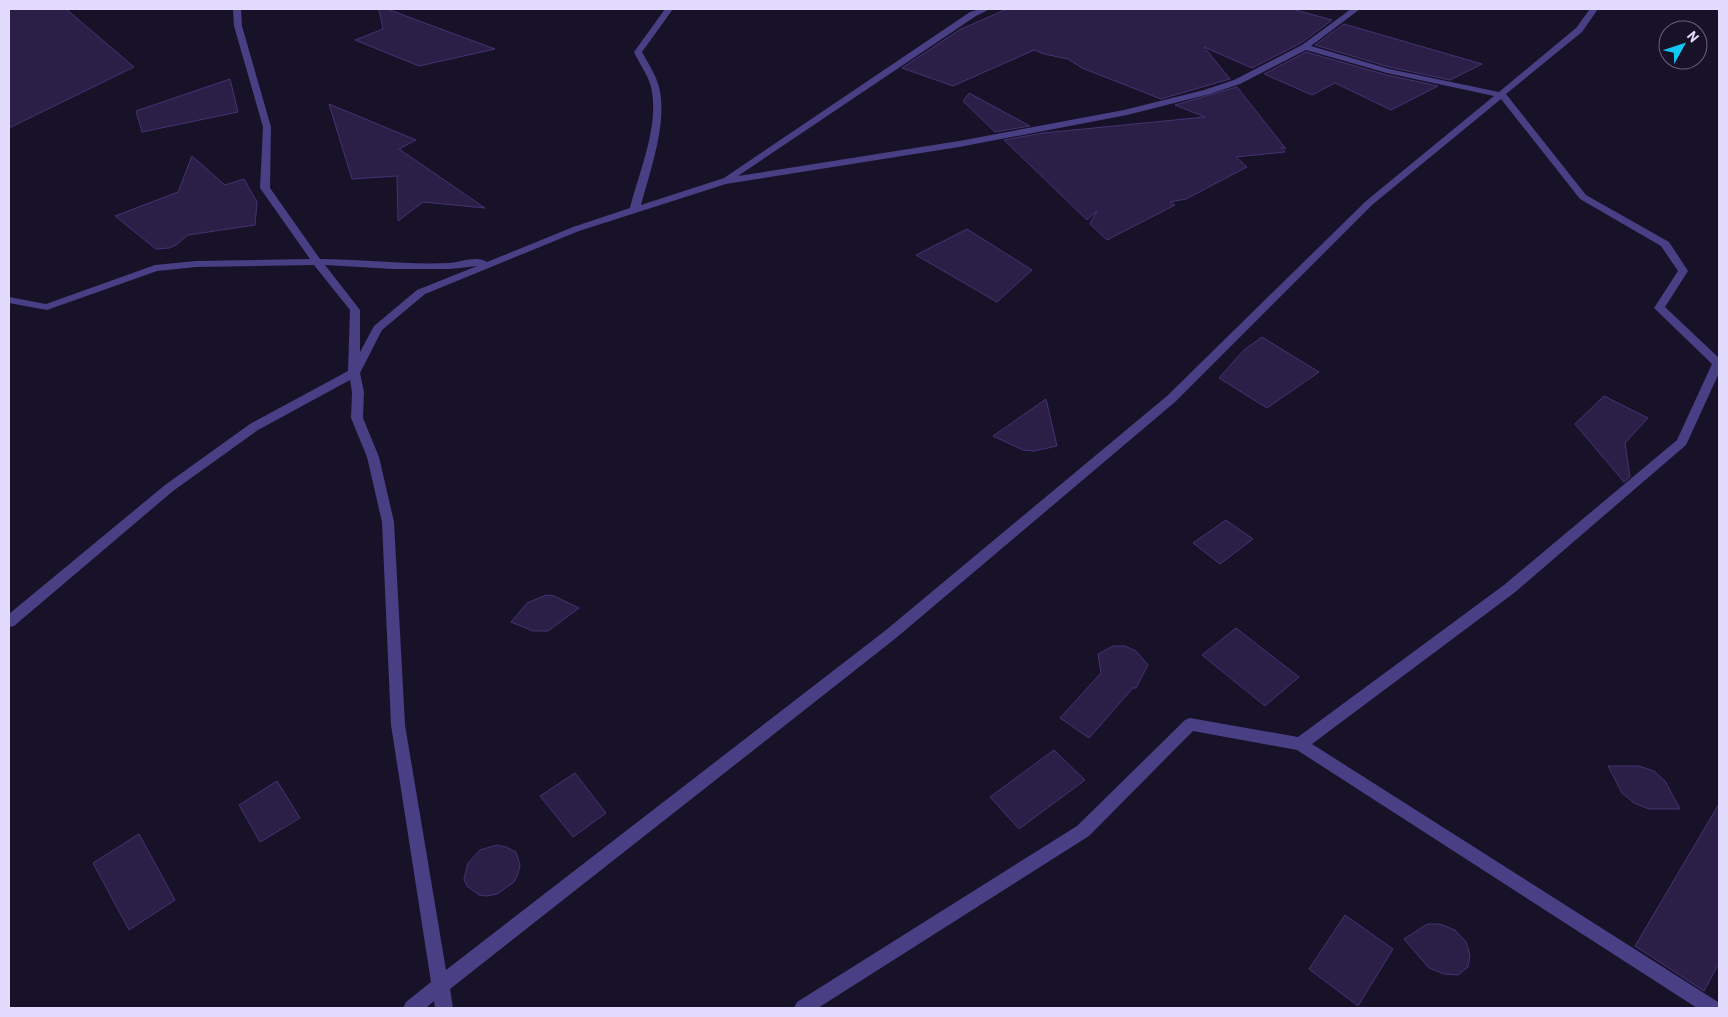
<svg xmlns="http://www.w3.org/2000/svg" width="1728" height="1017" viewBox="0 0 1728 1017" font-family="Barlow,sans-serif">
  <style>
    .building { fill: #2b1f48; stroke: #453273 }
    .lines { fill: none; stroke-linecap: round; stroke-linejoin: round }
    .minor { fill: #483f85; fill-rule: evenodd }
  </style>
  <rect width="100%" height="100%" fill="#181228"/>
  <g class="building">
    <polygon points="9,9 66,9 134,67 9,128"/>
    <polygon points="379,9 387,9 495,49 419,66 355,40 383,29"/>
    <polygon points="1007,9 1292,9 1332,20 1301,43 1252,68 1204,47 1230,79 1161,99 1082,68 1068,59 1044,54 1034,50 953,86 902,68 959,30"/>
    <polygon points="1344,24 1482,64 1450,80 1389,67 1315,45"/>
    <polygon points="1306,52 1387,75 1438,86 1391,110 1335,83 1312,95 1264,74"/>
    <polygon points="230,79 238,112 142,132 136,111"/>
    <polygon points="1237,87 1286,149 1281,147 1285,152 1236,157 1247,167 1186,199 1170,202 1175,205 1107,240 1090,224 1097,211 1087,220 1004,140 1043,133 1205,117 1175,105"/>
    <polygon points="969,93 1030,126 995,132 963,101"/>
    <polygon points="329,104 416,140 399,149 485,208 423,202 398,221 397,176 352,179"/>
    <polygon points="192,156 225,185 244,179 257,202 255,225 188,235 176,245 169,248 156,249 115,216 178,192"/>
    <polygon points="967,229 1032,270 997,302 916,255"/>
    <polygon points="1262,337 1319,372 1267,408 1219,378 1244,350"/>
    <polygon points="1604,396 1648,418 1625,443 1630,477 1624,482 1575,424"/>
    <polygon points="1046,399 1057,446 1034,451 1023,450 993,436"/>
    <polygon points="1226,520 1253,539 1220,564 1193,543"/>
    <polygon points="546,595 554,596 579,608 548,631 533,631 511,622 527,603"/>
    <polygon points="1236,628 1299,677 1265,706 1202,655"/>
    <polygon points="1113,646 1125,646 1136,651 1148,665 1136,688 1133,688 1089,738 1060,718 1101,673 1098,654"/>
    <polygon points="1054,750 1085,780 1019,829 990,797"/>
    <polygon points="1608,766 1639,766 1654,771 1665,781 1680,809 1649,809 1634,803 1622,793"/>
    <polygon points="575,773 606,813 573,837 540,796"/>
    <polygon points="277,781 300,818 260,842 239,805"/>
    <polygon points="1719,804 1719,963 1704,991 1635,946"/>
    <polygon points="139,834 175,900 129,930 93,863"/>
    <polygon points="497,845 506,847 516,852 520,865 518,874 514,882 497,894 487,896 479,895 467,886 464,879 468,863 480,850"/>
    <polygon points="1345,915 1393,949 1358,1006 1309,969"/>
    <polygon points="1427,924 1440,924 1455,930 1466,942 1470,955 1468,967 1458,975 1444,974 1429,968 1404,939"/>
  </g>
  <g class="lines">
    <path class="minor" d="M233 9H241L242 26 271 127 270 188 320 259C363 259 406 265 449 263 460 262 478 255 487 262L573 227 630 208C639 172 660 125 651 87 648 75 639 63 634 52L665 9H673L642 52C648 63 656 75 659 87 668 122 650 171 641 205L724 178 970 12 980 9H990L976 16 738 176 959 141 1124 110 1204 90 1234 80 1302 45 1351 9H1360L1311 46 1389 69 1499 92 1576 28 1590 9H1598L1582 32 1506 94 1586 195 1669 242 1688 271 1665 307 1719 358V373L1686 445 1514 593 1312 744 1718 1002 1719 1008H1697L1297 750 1193 731 1089 836 818 1008H794L797 1002 1077 826 1185 720 1190 718 1298 737 1504 585 1677 440 1712 364 1654 308 1678 271 1661 246 1580 199 1501 99 1372 205 1175 402 896 638 450 989 453 1008H435L434 1001 426 1008H403L406 1002 431 982 391 725 382 522 367 457 351 418 352 392 350 380 258 430 173 491 14 626 9 627V614L165 485 250 424 348 371 350 310 314 265 196 267 157 271 47 310 9 303V297L46 304 155 265 196 261 310 259 260 188 263 127 234 26ZM1306 50 1387 73 1494 96 1366 201 1167 396 886 630 446 970 405 725 394 522 379 457 363 418 364 392 360 373 382 330 425 294 579 231 726 184 959 147 1127 115 1210 94 1240 84ZM325 265 393 269H450L477 266 417 290 374 326 360 352V310Z"/>
  </g>
  <rect width="1728" height="1017" fill="none" stroke="#e2dbfd" stroke-width="20"/>
  <g transform="translate(1683 45) rotate(50)"><circle r="24" fill="#181228" stroke="#69627d"/>
  <path d="M0-4L9 19L0 12L-9 19Z" fill="#11c7f3"/>
  <text y="-8" font-size="14" font-weight="bold" text-anchor="middle" fill="#e2dbfd">N</text>
  </g>
</svg>
